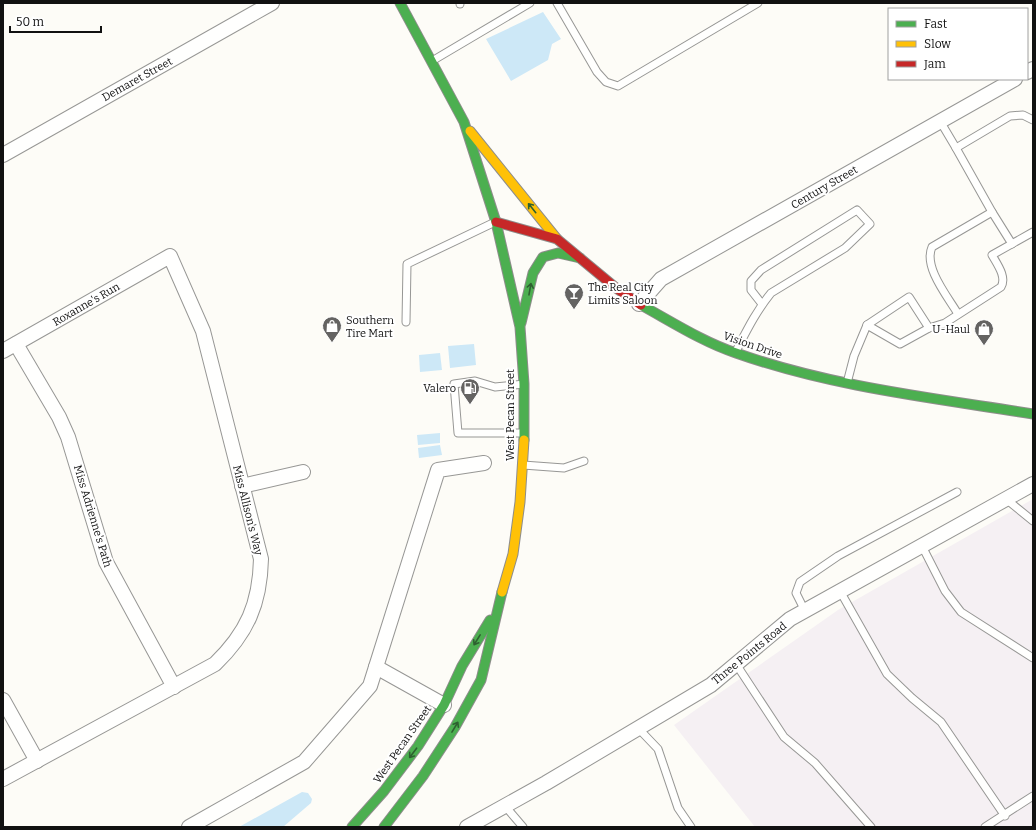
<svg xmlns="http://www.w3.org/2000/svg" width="1036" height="830" viewBox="0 0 1036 830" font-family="Bitter,serif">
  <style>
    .industrial { fill: #f5f0f3 }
    .water { fill: #cde8f7 }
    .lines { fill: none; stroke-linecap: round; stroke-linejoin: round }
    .lane-casing { stroke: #979795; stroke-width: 9 }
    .street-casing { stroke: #979795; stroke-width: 16 }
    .fast-casing { stroke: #8e8d8b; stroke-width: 11 }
    .slow-casing { stroke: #8e8d8b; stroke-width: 11 }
    .jam-casing { stroke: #8e8d8b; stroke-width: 11 }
    .lane { stroke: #fffffe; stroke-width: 7 }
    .street { stroke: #fffffe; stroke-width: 14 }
    .fast { stroke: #4caf50; stroke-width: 9 }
    .slow { stroke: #ffc107; stroke-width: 9 }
    .jam { stroke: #c62828; stroke-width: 9 }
    .oneway { stroke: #2e6030 }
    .labels { text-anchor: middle; stroke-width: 4; stroke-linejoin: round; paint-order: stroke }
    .street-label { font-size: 11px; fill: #111; stroke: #fff }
    .poi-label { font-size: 11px; fill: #111; stroke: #fff; text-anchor: start }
  </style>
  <rect width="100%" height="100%" fill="#fdfcf7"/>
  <polygon class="industrial" points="1033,499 1033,827 755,827 674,725 838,610"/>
  <g class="water">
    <polygon points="543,12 561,39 552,44 548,60 511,81 486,39"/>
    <polygon points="474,344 476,365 450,368 448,346"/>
    <polygon points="440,353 442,370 420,372 419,355"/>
    <polygon points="440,433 440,443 418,445 417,435"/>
    <polygon points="440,445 442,455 419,458 418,448"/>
    <polygon points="302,792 308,793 312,799 311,803 283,827 239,827"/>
  </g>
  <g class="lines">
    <g class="lane-casing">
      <g id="lane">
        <polyline points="460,3 460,4"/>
        <polyline points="557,3 597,72 606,82 618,86 758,3"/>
        <polyline points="432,61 530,3"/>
        <polyline points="940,121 956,148 1010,116 1023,115 1033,120"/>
        <path d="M956 148 992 212 932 247C923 267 948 297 958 314"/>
        <polyline points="992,212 1012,244"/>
        <polyline points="406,322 407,264 495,222"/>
        <polyline points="867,325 909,297 929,328"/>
        <path d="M735 353C747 330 755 313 771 293L845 248 870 224 857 210 761 270 751 281V290L762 304"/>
        <path d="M847 383 854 356 867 325 900 344 929 328 945 323 1001 287C1007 277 997 264 992 255L1033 232"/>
        <polyline points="524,433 458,433 454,384 475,381 495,387 524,384"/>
        <polyline points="523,465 564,468 584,461"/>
        <polyline points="1006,499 1033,521"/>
        <polyline points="922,546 945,591 961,612 1033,658"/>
        <polyline points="840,591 887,674 912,698 941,722 1005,816"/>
        <polyline points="805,611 796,593 800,582 838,556 957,492"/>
        <polyline points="736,664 784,737 815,763 871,827"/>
        <polyline points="638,728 658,749 678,808 691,827"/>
        <polyline points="505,806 523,827"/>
        <polyline points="985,827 1033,796"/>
      </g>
    </g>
    <g class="street-casing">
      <g id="street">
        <polyline points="1027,72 1033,69"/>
        <polyline points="3,155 272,3"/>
        <polyline points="639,304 661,279 1015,79"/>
        <polyline points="16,344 59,417 68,437 106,562 174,687"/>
        <path d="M3 351 170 256 203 331 261 559C260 604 247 633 215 664L3 779"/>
        <polyline points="242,486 303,472"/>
        <polyline points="3,700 37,761"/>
        <polyline points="444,705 376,667 438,470 484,463"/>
        <polyline points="189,827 304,762 370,686 376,667"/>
        <polyline points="467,827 546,783 711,685 790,619 1033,484"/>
      </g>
    </g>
    <g class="fast-casing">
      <g id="fast">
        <polyline points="400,3 464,122 496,222 520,327 524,384 524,440"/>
        <path d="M641 305C672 322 703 342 736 353 832 387 933 398 1033 414"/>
        <polyline points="521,323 533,273 543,257 558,253 580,258"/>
        <polyline points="352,827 384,791 418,746 444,705 462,666 490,620"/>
        <polyline points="384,827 423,776 455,727 481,680 502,592"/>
      </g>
    </g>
    <g class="slow-casing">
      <g id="slow">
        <polyline points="470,131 557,239"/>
        <polyline points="502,592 513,554 520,502 524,440"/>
      </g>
    </g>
    <g class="jam-casing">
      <polyline id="jam" points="496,222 557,239 616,288 641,305"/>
    </g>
    <use href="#lane" class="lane"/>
    <use href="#street" class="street"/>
    <use href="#fast" class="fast"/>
    <use href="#slow" class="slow"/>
    <use href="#jam" class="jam"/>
  </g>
  <defs><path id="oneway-shaft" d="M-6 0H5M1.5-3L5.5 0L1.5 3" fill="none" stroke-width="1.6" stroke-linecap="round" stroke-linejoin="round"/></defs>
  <g class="oneway">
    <use href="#oneway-shaft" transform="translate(532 208) rotate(-129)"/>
    <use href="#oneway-shaft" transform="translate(530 289) rotate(-80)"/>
    <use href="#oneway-shaft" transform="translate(477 640) rotate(122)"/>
    <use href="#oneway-shaft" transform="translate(455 727) rotate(-59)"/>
    <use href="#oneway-shaft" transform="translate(413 753) rotate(127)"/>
  </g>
  <defs>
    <g id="bar-pin" transform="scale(1)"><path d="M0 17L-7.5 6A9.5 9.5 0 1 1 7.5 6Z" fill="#646362" stroke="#fff"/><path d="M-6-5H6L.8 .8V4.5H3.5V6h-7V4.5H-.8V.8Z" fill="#fff"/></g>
    <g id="shop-pin" transform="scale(1)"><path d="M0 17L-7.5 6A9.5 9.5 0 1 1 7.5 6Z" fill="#646362" stroke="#fff"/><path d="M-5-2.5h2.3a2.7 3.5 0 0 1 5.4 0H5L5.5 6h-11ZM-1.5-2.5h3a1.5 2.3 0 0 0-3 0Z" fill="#fff"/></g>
    <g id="fuel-pin" transform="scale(1)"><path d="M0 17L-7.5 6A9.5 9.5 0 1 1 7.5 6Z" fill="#646362" stroke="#fff"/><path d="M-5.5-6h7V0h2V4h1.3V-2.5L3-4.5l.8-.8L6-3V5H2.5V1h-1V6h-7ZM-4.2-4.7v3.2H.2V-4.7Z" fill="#fff"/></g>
  </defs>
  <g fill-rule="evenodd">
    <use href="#bar-pin" x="574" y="293"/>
    <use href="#shop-pin" x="332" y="326"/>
    <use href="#shop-pin" x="984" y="329"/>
    <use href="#fuel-pin" x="470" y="388"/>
  </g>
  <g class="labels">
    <g class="street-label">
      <text transform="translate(137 79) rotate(-29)" y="4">Demaret Street</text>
      <text transform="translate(824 187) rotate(-30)" y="4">Century Street</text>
      <text transform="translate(86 304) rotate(-30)" y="4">Roxanne's Run</text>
      <text transform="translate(753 345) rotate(19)" y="4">Vision Drive</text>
      <text transform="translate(510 415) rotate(-90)" y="4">West Pecan Street</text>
      <text transform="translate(248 510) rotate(76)" y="4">Miss Allison's Way</text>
      <text transform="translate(93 516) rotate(73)" y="4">Miss Adrienne's Path</text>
      <text transform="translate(749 653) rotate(-39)" y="4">Three Points Road</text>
      <text transform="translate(402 744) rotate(-55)" y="4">West Pecan Street</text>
    </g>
    <g class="poi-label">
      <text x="588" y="291">The Real City<tspan x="588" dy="13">Limits Saloon</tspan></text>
      <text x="346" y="324">Southern<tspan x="346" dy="13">Tire Mart</tspan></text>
      <text x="970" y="333" text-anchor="end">U-Haul</text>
      <text x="456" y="392" text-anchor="end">Valero</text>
    </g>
  </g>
  <rect width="1036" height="830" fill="none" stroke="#111111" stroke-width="8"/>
  <rect x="888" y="8" width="140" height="72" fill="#ffffff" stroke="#a0a0a0"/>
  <rect x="896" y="21" width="20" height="6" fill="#4caf50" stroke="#a0a0a0"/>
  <text x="924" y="28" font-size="12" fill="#111111">Fast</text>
  <rect x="896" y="41" width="20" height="6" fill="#ffc107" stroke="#a0a0a0"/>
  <text x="924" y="48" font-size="12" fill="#111111">Slow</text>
  <rect x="896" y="61" width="20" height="6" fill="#c62828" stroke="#a0a0a0"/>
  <text x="924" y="68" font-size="12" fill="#111111">Jam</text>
  <path d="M10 26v6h91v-6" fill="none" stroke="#111111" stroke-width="2"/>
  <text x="16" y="26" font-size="12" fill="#111111" stroke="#ffffff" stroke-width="3" paint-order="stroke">50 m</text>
</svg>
